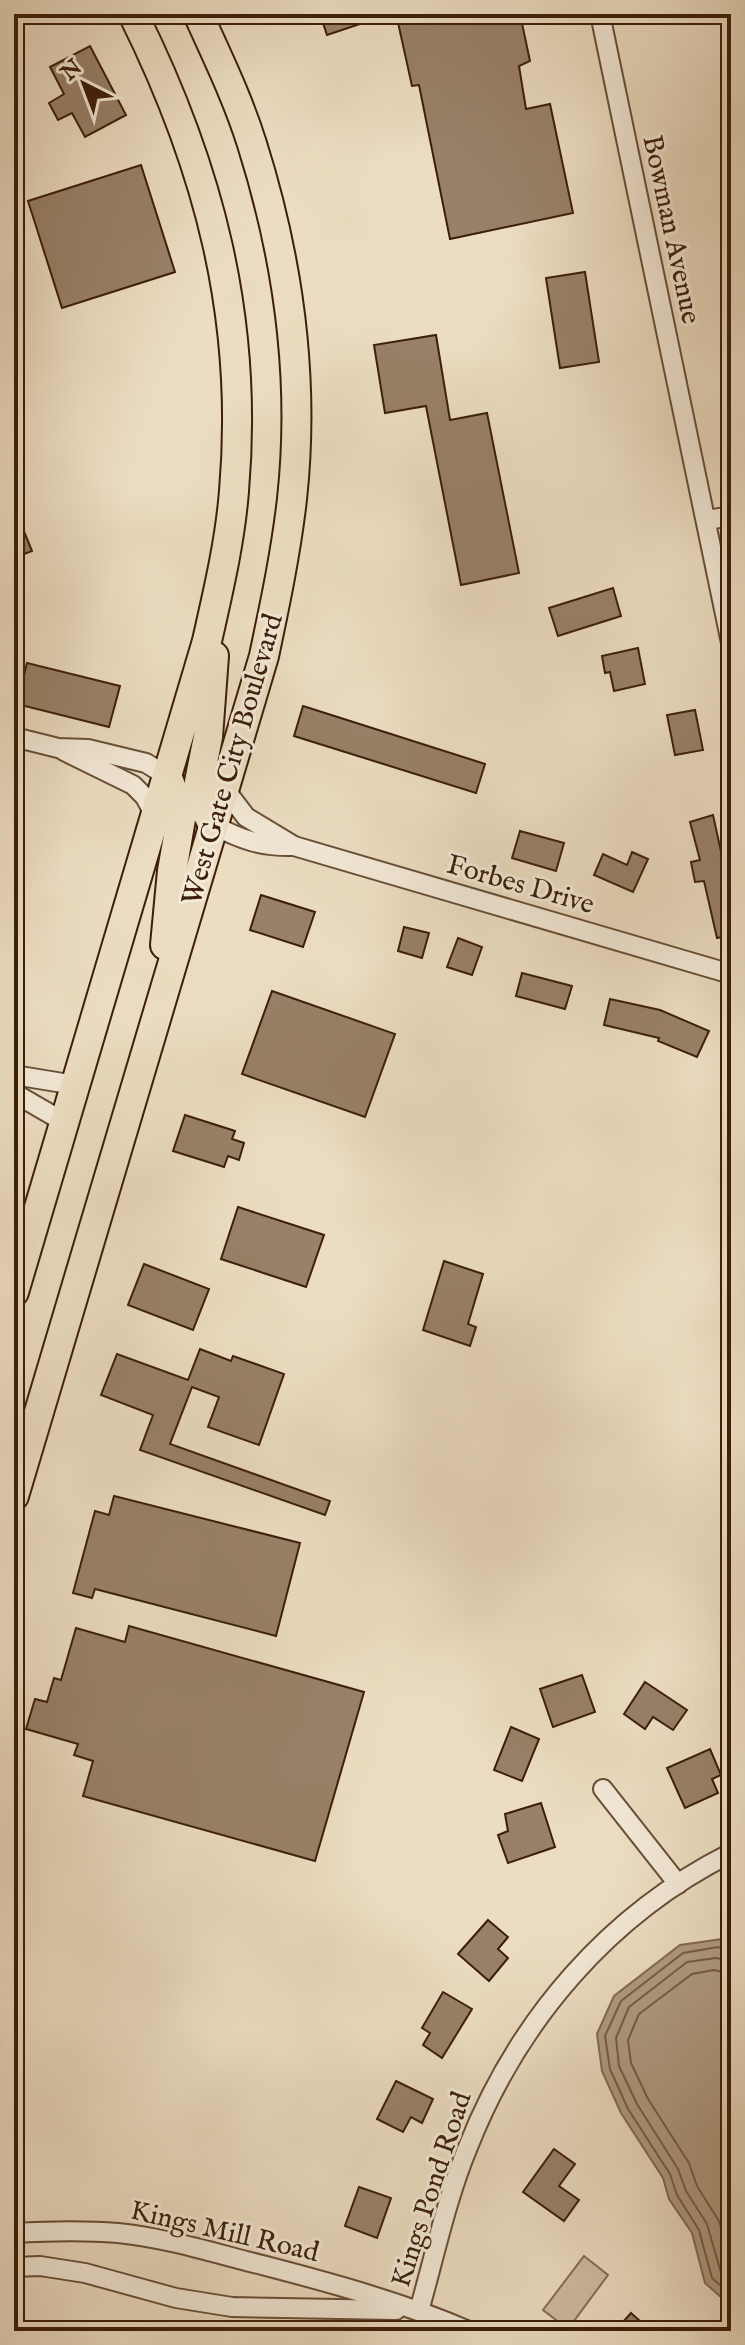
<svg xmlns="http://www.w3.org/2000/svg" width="745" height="2345" viewBox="0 0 745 2345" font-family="'IM FELL English',serif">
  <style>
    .green { fill: #cebda3; stroke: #856e56; stroke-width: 2 }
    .water { fill: #b09c83; stroke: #826a52; stroke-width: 2 }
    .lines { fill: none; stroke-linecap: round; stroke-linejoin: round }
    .shore { stroke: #765d46; stroke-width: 2 }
    .building { fill: #988169; stroke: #3c1e09; stroke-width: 2 }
    .street-casing { stroke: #684e37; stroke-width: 22 }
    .primary-casing { stroke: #3c1e09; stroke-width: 32 }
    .street { stroke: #f3e9d7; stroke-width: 18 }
    .primary { stroke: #ecddc2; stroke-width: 28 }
    .labels { text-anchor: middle; stroke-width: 6; stroke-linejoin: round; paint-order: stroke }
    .street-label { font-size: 28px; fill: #3c1e09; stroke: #f3e9d7 }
  </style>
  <rect width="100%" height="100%" fill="#ecddc2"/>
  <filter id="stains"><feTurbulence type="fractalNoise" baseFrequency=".0025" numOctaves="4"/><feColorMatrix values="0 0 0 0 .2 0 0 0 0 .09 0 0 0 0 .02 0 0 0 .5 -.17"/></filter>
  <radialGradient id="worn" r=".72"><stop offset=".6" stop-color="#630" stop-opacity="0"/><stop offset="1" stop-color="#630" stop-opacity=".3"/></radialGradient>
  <polygon class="green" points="584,2256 608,2275 568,2329 543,2310"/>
  <polygon class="water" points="722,1939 731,1946 731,2306 705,2283 692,2233 669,2199 663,2178 621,2113 602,2071 597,2034 614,1996 680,1945"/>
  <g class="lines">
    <g class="shore">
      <polyline points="731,1951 718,1947 683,1953 621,2001 605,2036 610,2069 628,2109 670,2174 677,2195 699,2230 712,2278 731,2295"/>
      <polyline points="731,1961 716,1958 687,1962 629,2007 616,2038 619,2066 637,2104 678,2169 686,2191 707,2224 721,2273 731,2282"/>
      <polyline points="731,1974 714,1970 692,1974 639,2014 628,2040 631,2063 648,2099 689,2163 697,2186 719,2221 731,2263"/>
    </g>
  </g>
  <g class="building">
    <polygon points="320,14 381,14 381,17 327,35"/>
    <polygon points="416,14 520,14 530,61 519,66 526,109 550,104 573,213 450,239 419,85 412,86 397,18"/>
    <polygon points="90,46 126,115 85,137 72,113 58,120 49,103 64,94 50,67"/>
    <polygon points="141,165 175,272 62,308 28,201"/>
    <polygon points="585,272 599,362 560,368 546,278"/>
    <polygon points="436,335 450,420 487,413 519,573 461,585 426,406 385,413 374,345"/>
    <polygon points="14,507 32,551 14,558"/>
    <polygon points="613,588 621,616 558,636 549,608"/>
    <polygon points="638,648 645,684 614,691 610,672 605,673 602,656"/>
    <polygon points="27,663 120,686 109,727 17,704"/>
    <polygon points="303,706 485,764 476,793 294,736"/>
    <polygon points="695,710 703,750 675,755 667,715"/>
    <polygon points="713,815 731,897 731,935 717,938 704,881 695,882 691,862 700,860 690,822"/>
    <polygon points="520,831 564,843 556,871 512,858"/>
    <polygon points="632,852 648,859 633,892 594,875 603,854 627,865"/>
    <polygon points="261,895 315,912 303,947 250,930"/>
    <polygon points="404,927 429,933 422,958 398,951"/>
    <polygon points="458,938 482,947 472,975 447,967"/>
    <polygon points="522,973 572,986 565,1009 516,996"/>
    <polygon points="272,991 395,1034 365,1117 242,1074"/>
    <polygon points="610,999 660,1010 709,1031 697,1057 658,1041 659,1038 604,1025"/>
    <polygon points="185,1115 235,1131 232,1139 244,1143 239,1160 228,1156 224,1167 173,1151"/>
    <polygon points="238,1207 324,1235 306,1287 221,1259"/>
    <polygon points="444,1261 483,1274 468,1324 476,1327 470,1346 423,1330"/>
    <polygon points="144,1264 209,1289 193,1330 128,1305"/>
    <polygon points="200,1349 231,1361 233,1356 284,1374 259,1445 208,1427 219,1397 192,1387 170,1444 330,1501 325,1515 140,1450 153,1415 101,1395 117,1354 188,1380"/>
    <polygon points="114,1496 300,1543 276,1636 95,1589 92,1598 73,1593 95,1511 109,1515"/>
    <polygon points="129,1626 364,1692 315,1861 83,1796 93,1761 74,1755 78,1744 26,1729 35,1699 47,1702 54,1678 61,1680 76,1628 125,1642"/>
    <polygon points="582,1675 595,1712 553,1727 540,1689"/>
    <polygon points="645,1682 687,1710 673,1730 653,1717 645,1729 624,1714"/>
    <polygon points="511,1727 539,1739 522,1781 494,1770"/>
    <polygon points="710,1749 721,1775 712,1779 718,1793 685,1808 667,1768"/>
    <polygon points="541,1803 555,1847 508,1863 498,1835 508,1831 505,1814"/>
    <polygon points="488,1920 508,1937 498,1949 508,1958 489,1981 458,1954"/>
    <polygon points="443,1992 472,2009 442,2058 423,2045 430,2033 422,2028"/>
    <polygon points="396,2081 433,2099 422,2123 411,2117 403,2132 377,2119"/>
    <polygon points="554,2149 575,2164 559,2186 579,2200 564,2221 523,2192"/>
    <polygon points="359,2187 391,2198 377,2238 345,2226"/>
    <polygon points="631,2313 651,2331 615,2331"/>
  </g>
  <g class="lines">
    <g class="street-casing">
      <g id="street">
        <polyline points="600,14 731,643"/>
        <polyline points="707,520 731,516"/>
        <polyline points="14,737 58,748 88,749 146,763 167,776"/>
        <polyline points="64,751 133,785 145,797 155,816"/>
        <polyline points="224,788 246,817 294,846"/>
        <path d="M213 825C242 840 262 847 294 846L731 974"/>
        <polyline points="14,1075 75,1085"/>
        <polyline points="14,1093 64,1122"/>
        <polyline points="603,1789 678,1884"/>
        <path d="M14 2233C48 2231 83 2230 118 2233 168 2238 217 2254 266 2266 335 2284 404 2303 469 2331"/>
        <polyline points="14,2267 40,2266 85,2273 176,2298 232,2307 396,2310"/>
        <path d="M419 2311C434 2258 447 2197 468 2147 518 2020 609 1914 731 1853"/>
      </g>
    </g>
    <g class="primary-casing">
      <g id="primary">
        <polyline points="213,825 202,803 199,782 208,737 214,656"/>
        <polyline points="165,945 172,871 182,813 167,776"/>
        <path d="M14 1292 207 641C218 592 230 542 234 491 249 319 209 167 133 14"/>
        <path d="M14 1496 264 656C275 604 286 552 292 499 305 380 288 258 252 144 238 99 217 56 198 14"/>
      </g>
    </g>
    <use href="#street" class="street"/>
    <use href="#primary" class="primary"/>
  </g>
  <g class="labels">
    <g class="street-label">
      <text transform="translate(673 229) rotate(78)" y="10">Bowman Avenue</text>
      <text transform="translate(231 759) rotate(-74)" y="10">West Gate City Boulevard</text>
      <text transform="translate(521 883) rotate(16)" y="10">Forbes Drive</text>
      <text transform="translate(430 2189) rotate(-72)" y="10">Kings Pond Road</text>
      <text transform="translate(225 2230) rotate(13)" y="10">Kings Mill Road</text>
    </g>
  </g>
  <rect width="745" height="2345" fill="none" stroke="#ecddc2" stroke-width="48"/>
  <rect x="16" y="16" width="713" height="2313" fill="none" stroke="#3c1e09" stroke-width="4"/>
  <rect x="24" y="24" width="697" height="2297" fill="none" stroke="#3c1e09" stroke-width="2"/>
  <g transform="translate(84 84) rotate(318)" stroke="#f3e9d7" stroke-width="6" paint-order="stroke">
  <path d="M0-6L14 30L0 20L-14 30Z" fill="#3c1e09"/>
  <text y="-12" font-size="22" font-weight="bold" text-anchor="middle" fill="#3c1e09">N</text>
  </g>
  <rect width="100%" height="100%" filter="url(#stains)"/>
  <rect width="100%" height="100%" fill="url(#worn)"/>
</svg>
